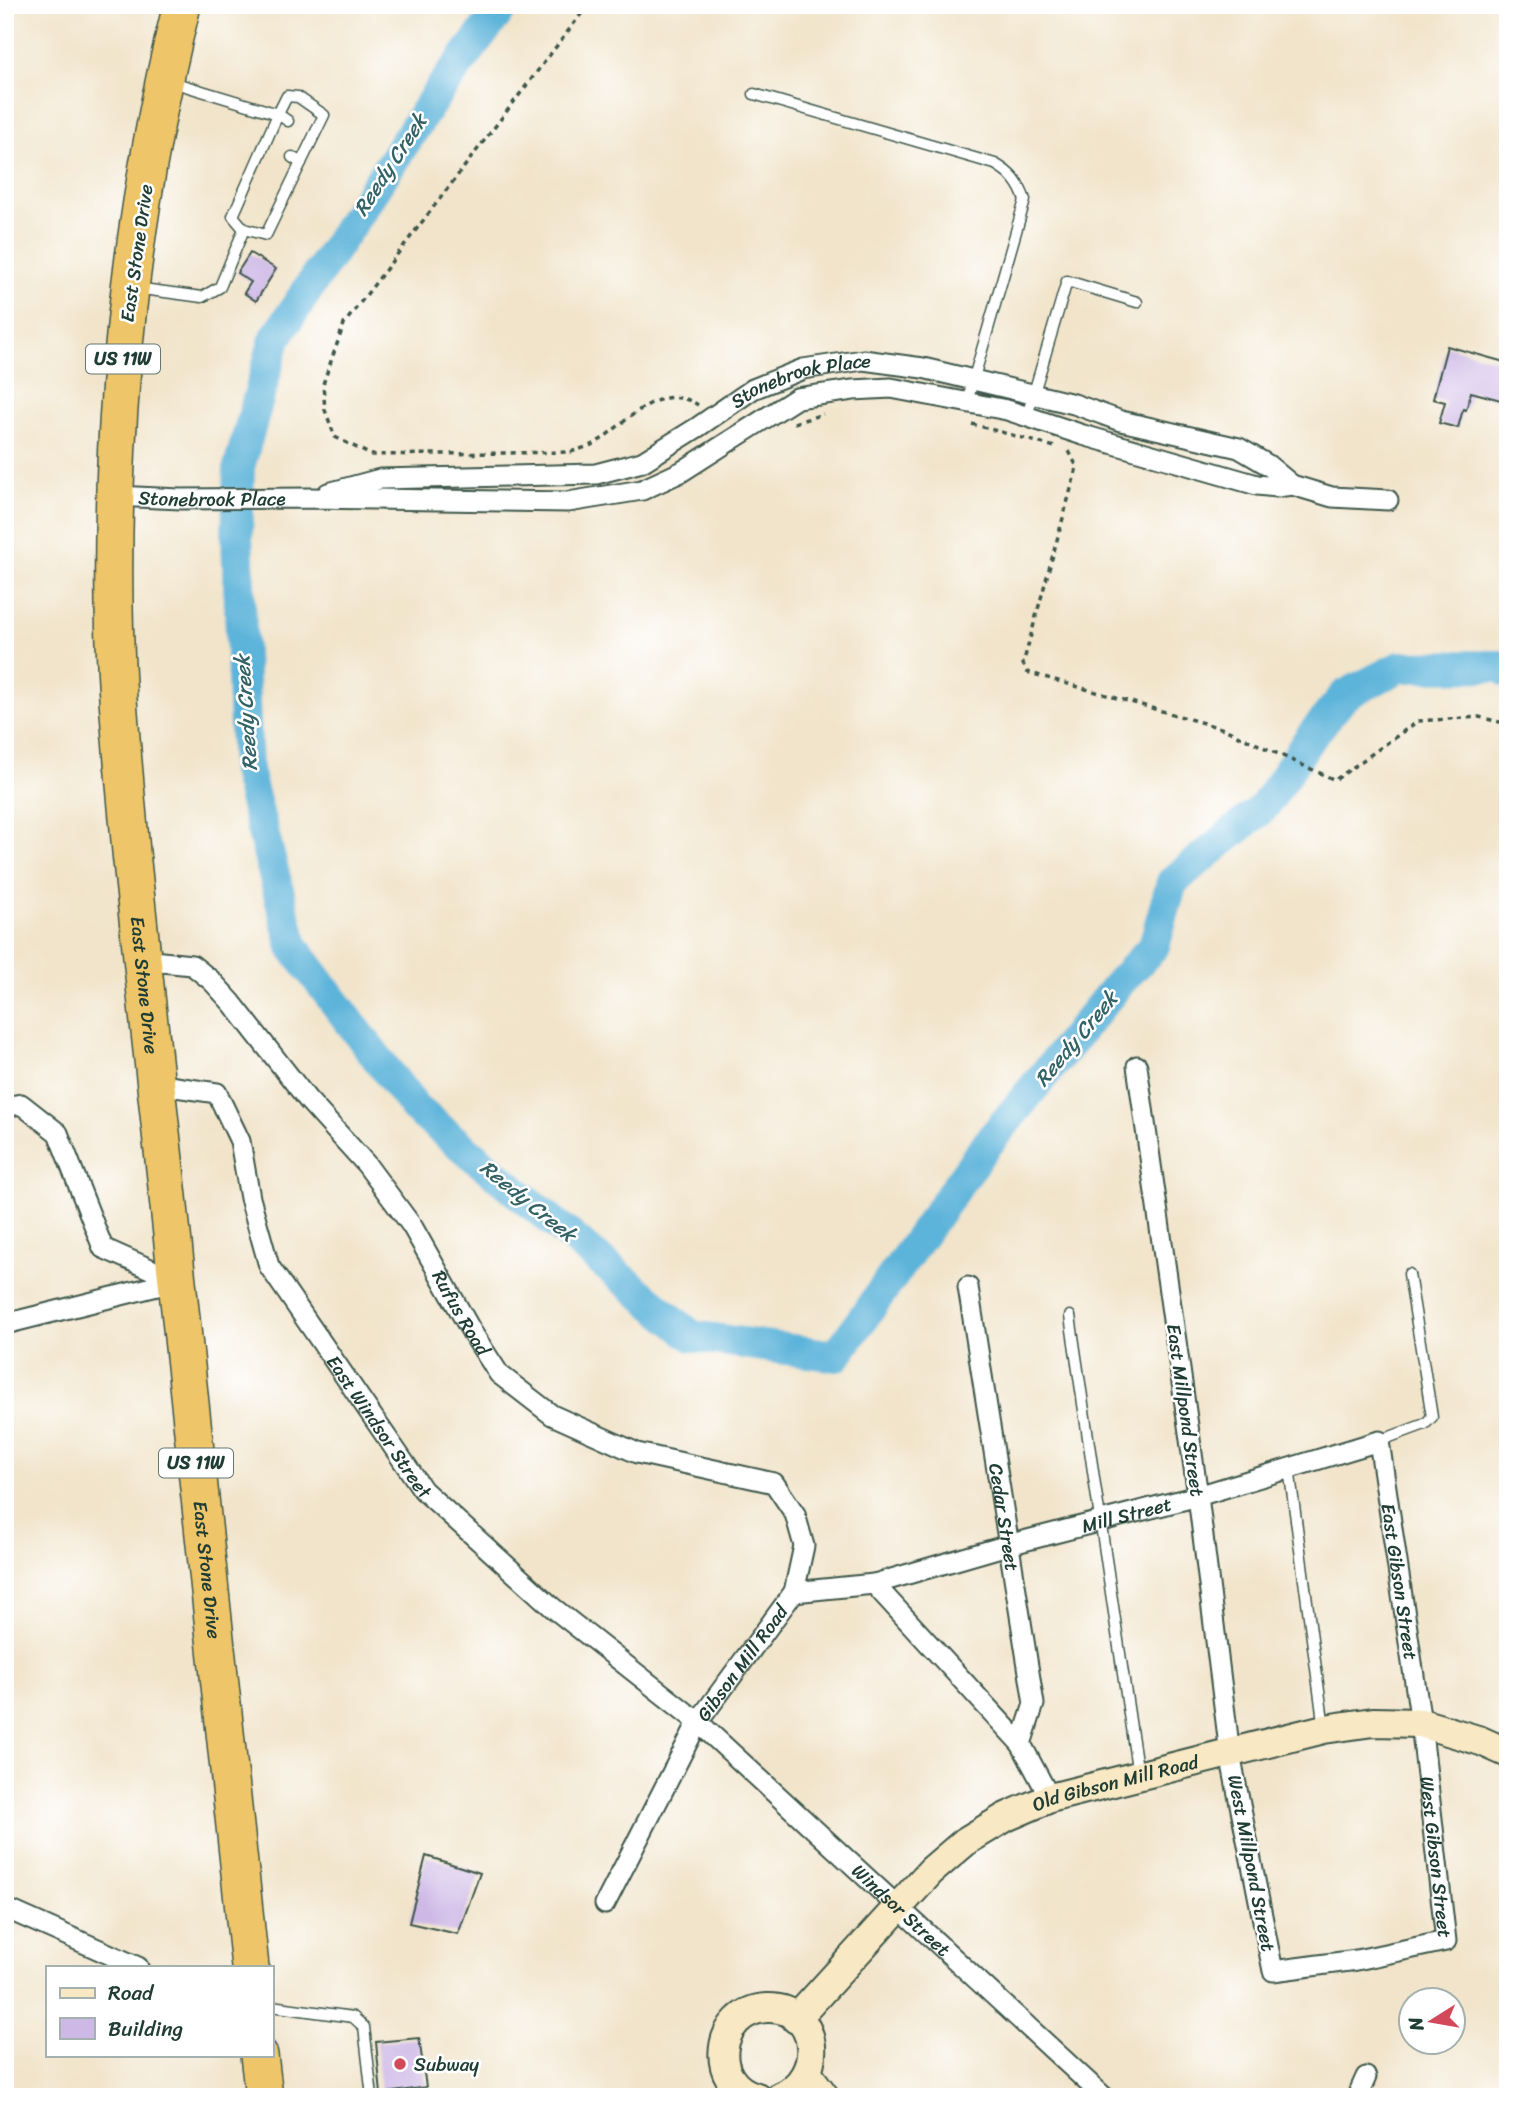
<svg xmlns="http://www.w3.org/2000/svg" width="1513" height="2102" viewBox="0 0 1513 2102" font-family="Sriracha,sans-serif">
  <style>
    .lines { fill: none; stroke-linecap: round; stroke-linejoin: round }
    .river { stroke: #5db4da; stroke-width: 32 }
    .building { fill: #ceb8e6 }
    .lane-casing { stroke: #3e564a; stroke-width: 13 }
    .street-casing { stroke: #3e564a; stroke-width: 23 }
    .secondary-casing { stroke: #3e564a; stroke-width: 32 }
    .highway-casing { stroke: #3e564a; stroke-width: 40 }
    .path { stroke: #3e564a; stroke-width: 3.5; stroke-dasharray: 5 5; stroke-linecap: butt }
    .lane { stroke: #fff; stroke-width: 10 }
    .street { stroke: #fff; stroke-width: 19 }
    .secondary { stroke: #f8e8c3; stroke-width: 28 }
    .highway { stroke: #eec569; stroke-width: 37 }
    .poi-dot { fill: #d1495b; stroke: #fff; stroke-width: 2.5 }
    .labels { text-anchor: middle; stroke-width: 5; stroke-linejoin: round; paint-order: stroke }
    .shield { fill: #fff; stroke: #627771; stroke-width: 2 }
    .shield-label { font-size: 18px; font-weight: bold; fill: #1f3d34 }
    .street-label { font-size: 19px; fill: #1f3d34; stroke: #fff }
    .poi-label { font-size: 19px; fill: #1f3d34; stroke: #fff; text-anchor: start }
    .water-label { font-size: 21px; font-style: italic; fill: #326166; stroke: #fff }
  </style>
  <rect width="100%" height="100%" fill="#fff"/>
  <filter id="ink" filterUnits="userSpaceOnUse"><feTurbulence type="fractalNoise" baseFrequency=".0143" numOctaves="2"/><feDisplacementMap in="SourceGraphic" scale="14" xChannelSelector="R" yChannelSelector="G"/><feConvolveMatrix kernelMatrix="1 2 1 2 8 2 1 2 1" color-interpolation-filters="sRGB"/></filter>
  <filter id="wash" filterUnits="userSpaceOnUse"><feTurbulence type="fractalNoise" baseFrequency=".00686" numOctaves="4" result="noise"/><feDisplacementMap in="SourceGraphic" scale="28" xChannelSelector="R" yChannelSelector="G"/><feGaussianBlur stdDeviation="1.57" result="paint"/><feColorMatrix in="noise" values="0 0 0 0 0 0 0 0 0 0 0 0 0 0 0 0 0 1.4 0 .05"/><feComposite in="paint" operator="in"/></filter>
  <g filter="url(#wash)">
    <rect width="100%" height="100%" fill="#f1e4ca"/>
    <g class="lines">
      <polyline class="river" points="504,5 438,92 275,339 239,467 237,538 247,771 293,947 415,1108 692,1336 836,1356 980,1153 1120,982 1154,946 1172,882 1264,807 1309,739 1345,695 1400,667 1502,666 1508,672"/>
    </g>
    <g id="blocks">
      <g class="building">
        <polygon points="250,253 276,269 256,301 244,293 251,282 237,273"/>
        <polygon points="1447,346 1508,363 1508,402 1471,392 1466,410 1463,409 1458,428 1439,423 1445,402 1433,399"/>
        <polygon points="426,1856 480,1873 458,1934 409,1923"/>
        <polygon points="419,2038 426,2087 381,2094 376,2042"/>
      </g>
    </g>
  </g>
  <g filter="url(#ink)">
    <use href="#blocks" fill-opacity="0" stroke="#3e564a" stroke-width="2"/>
    <g class="lines">
      <g class="lane-casing">
        <g id="lane">
          <polyline points="172,82 278,114 287,96 298,97 324,115 266,235 244,229 233,216 278,114 288,121"/>
          <path d="M754 94 995 164C1011 173 1019 183 1025 200L967 402"/>
          <polyline points="292,157 301,163"/>
          <polyline points="135,288 202,297 220,287 244,229"/>
          <polyline points="1027,416 1067,281 1137,302"/>
          <polyline points="1070,1316 1138,1775"/>
          <polyline points="1379,1441 1425,1424 1432,1417 1409,1274"/>
          <polyline points="1289,1468 1324,1728"/>
          <polyline points="271,2006 353,2017 364,2027 372,2097"/>
        </g>
      </g>
      <g class="street-casing">
        <g id="street">
          <path id="s1" d="M328 493 380 479 596 474 642 462 698 427 753 389 803 369 863 360 923 368 1074 404 1121 421 1239 448 1268 465 1292 485 1332 497 1388 500"/>
          <path id="s2" d="M114 496 181 499 310 498 568 502 642 490 681 472 797 398 853 390 891 388 1007 410 1083 435 1257 485 1277 487 1292 485"/>
          <path id="s3" d="M142 960 192 965 212 981 232 1003 308 1100 366 1164 412 1226 473 1334 499 1374 552 1415 637 1453 774 1483 795 1514 804 1546 794 1592"/>
          <path id="s4" d="M155 1084 217 1093 240 1141 250 1198 269 1266 423 1490 552 1607 698 1722 1104 2097"/>
          <polyline points="5,1107 21,1104 58,1133 103,1248 177,1281"/>
          <path id="s5" d="M968 1287 1034 1704 1021 1744"/>
          <polyline points="5,1324 177,1281"/>
          <path id="s6" d="M874 1584 1008 1545 1198 1496 1379 1441 1421 1723 1446 1941 1357 1960 1273 1971 1230 1754 1198 1496 1137 1066"/>
          <path id="s7" d="M605 1904 698 1722 794 1592 874 1584 1021 1744 1050 1798"/>
          <polyline points="5,1908 138,1967"/>
          <polyline points="1357,2097 1366,2077"/>
        </g>
      </g>
      <g class="secondary-casing">
        <g id="secondary">
          <path id="s8" d="M796 2019 931 1871 966 1841 1006 1817 1050 1798 1324 1729 1373 1722 1421 1723 1481 1741 1508 1753"/>
          <polyline points="807,2073 825,2097"/>
          <path d="M757 2097C706 2084 716 2010 767 2008 820 2006 827 2078 779 2097"/>
        </g>
      </g>
      <g class="highway-casing">
        <g id="highway">
          <path id="s9" d="M182 5C133 201 111 404 114 605 115 688 124 770 131 852 142 961 154 1069 166 1178 194 1441 222 1704 250 1967"/>
          <polyline points="259,2055 264,2097"/>
        </g>
      </g>
      <g class="path">
        <path d="M588 5 344 324 323 384 325 410 335 437 371 455 571 452C579 449 589 447 597 442 627 423 659 380 698 405"/>
        <polyline points="794,423 823,414"/>
        <polyline points="972,424 1055,447"/>
        <polyline points="1069,451 1077,467 1023,664 1027,672 1224,729 1335,780 1418,721 1479,717 1508,724"/>
      </g>
      <use href="#lane" class="lane"/>
      <use href="#street" class="street"/>
      <use href="#secondary" class="secondary"/>
      <use href="#highway" class="highway"/>
    </g>
  </g>
  <circle class="poi-dot" cx="400" cy="2064" r="7"/>
  <g class="labels">
    <g class="shield">
      <rect x="86" y="344.5" width="74" height="29" rx="5"/>
      <rect x="159" y="1448.5" width="74" height="29" rx="5"/>
    </g>
    <g class="shield-label">
      <text x="123" y="365">US 11W</text>
      <text x="196" y="1469">US 11W</text>
    </g>
    <g class="street-label">
      <text transform="translate(136 253) rotate(-82)" y="7">East Stone Drive</text>
      <text dy="7" stroke="none"><textPath href="#s1" startOffset="499">Stonebrook Place</textPath></text>
      <text dy="7" stroke="none"><textPath href="#s2" startOffset="98">Stonebrook Place</textPath></text>
      <text dy="7" stroke="none"><textPath href="#s9" startOffset="987">East Stone Drive</textPath></text>
      <text dy="7" stroke="none"><textPath href="#s3" startOffset="492">Rufus Road</textPath></text>
      <text transform="translate(1186 1410) rotate(82)" y="7">East Millpond Street</text>
      <text dy="7" stroke="none"><textPath href="#s4" startOffset="439">East Windsor Street</textPath></text>
      <text dy="7" stroke="none"><textPath href="#s6" startOffset="262">Mill Street</textPath></text>
      <text dy="7" stroke="none"><textPath href="#s5" startOffset="233">Cedar Street</textPath></text>
      <text dy="7" stroke="none"><textPath href="#s9" startOffset="1575">East Stone Drive</textPath></text>
      <text dy="7" stroke="none"><textPath href="#s6" startOffset="667">East Gibson Street</textPath></text>
      <text dy="7" stroke="none"><textPath href="#s7" startOffset="278">Gibson Mill Road</textPath></text>
      <text dy="7" stroke="none"><textPath href="#s8" startOffset="408">Old Gibson Mill Road</textPath></text>
      <text dy="7" stroke="none"><textPath href="#s6" startOffset="945">West Gibson Street</textPath></text>
      <text transform="translate(1252 1863) rotate(79)" y="7">West Millpond Street</text>
      <text dy="7" stroke="none"><textPath href="#s4" startOffset="1153">Windsor Street</textPath></text>
    </g>
    <g class="poi-label">
      <text x="414" y="2071">Subway</text>
    </g>
    <g class="water-label">
      <text transform="translate(390 165) rotate(-57)" y="7">Reedy Creek</text>
      <text transform="translate(246 713) rotate(-94)" y="7">Reedy Creek</text>
      <text transform="translate(1076 1039) rotate(-50)" y="7">Reedy Creek</text>
      <text transform="translate(528 1201) rotate(39)" y="7">Reedy Creek</text>
    </g>
  </g>
  <rect width="1513" height="2102" fill="none" stroke="#fff" stroke-width="28"/>
  <rect x="46" y="1966" width="228" height="91" fill="#ffffff" stroke="#a5b1ae" stroke-width="2"/>
  <rect x="60" y="1988" width="35" height="10" fill="#f8e8c3" stroke="#a5b1ae" stroke-width="2"/>
  <text x="108" y="2000" font-size="21" fill="#1f3d34">Road</text>
  <rect x="60" y="2018" width="35" height="21" fill="#ceb8e6" stroke="#a5b1ae" stroke-width="2"/>
  <text x="108" y="2036" font-size="21" fill="#1f3d34">Building</text>
  <g transform="translate(1432 2021) rotate(259)"><circle r="33" fill="#ffffff" stroke="#a5b1ae" stroke-width="2"/>
  <path d="M0-5L12 26L0 18L-12 26Z" fill="#d1495b"/>
  <text y="-10" font-size="19" font-weight="bold" text-anchor="middle" fill="#1f3d34">N</text>
  </g>
</svg>
